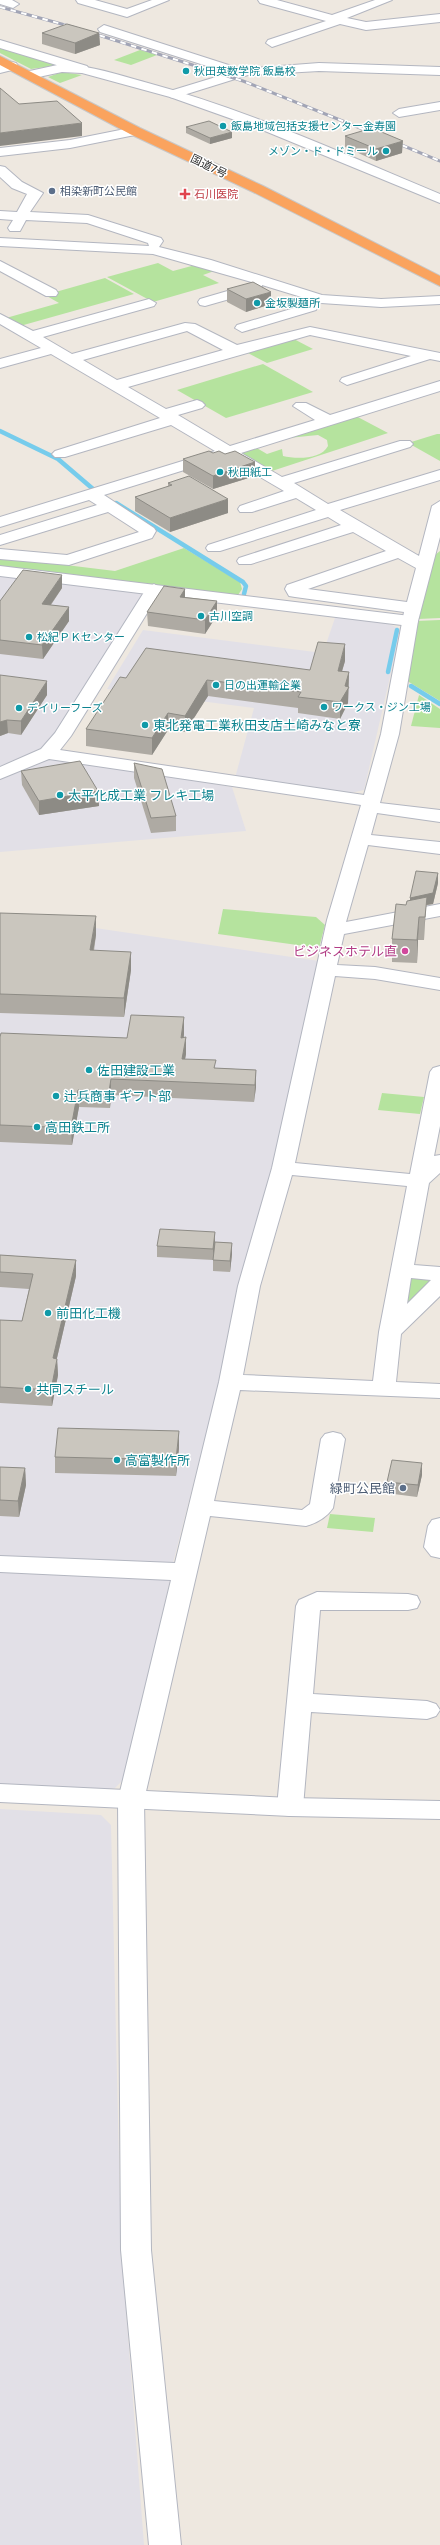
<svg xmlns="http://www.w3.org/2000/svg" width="440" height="2545" viewBox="0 0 440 2545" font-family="'Golos Text','Noto Sans JP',sans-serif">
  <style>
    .industrial { fill: #e2e0e7 }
    .green { fill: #b5e39e }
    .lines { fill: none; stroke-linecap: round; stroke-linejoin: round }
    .stream { stroke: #76ccec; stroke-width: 4.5 }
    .street-casing { stroke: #b3b6c0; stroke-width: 2 }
    .secondary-casing { stroke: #b3b6c0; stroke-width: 2 }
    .highway-casing { stroke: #c8c8c8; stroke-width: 2 }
    .street { fill: #fff; fill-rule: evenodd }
    .secondary { fill: #fff; fill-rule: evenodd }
    .highway { fill: #faa35e; fill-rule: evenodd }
    .rail-casing { stroke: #a2a5b6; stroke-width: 3 }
    .rail { stroke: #fff; stroke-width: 2; stroke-dasharray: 5.5; stroke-linecap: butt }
    .wall { fill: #aeaaa3 }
    .shaded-wall { fill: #8d8b85 }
    .building { fill: #cac6be; stroke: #8d8b85 }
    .culture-dot { fill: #0f9aa8; stroke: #fff; stroke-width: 1.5 }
    .service-dot { fill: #5c6f8a; stroke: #fff; stroke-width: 1.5 }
    .health-dot { fill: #e0444e; stroke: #fff; stroke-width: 1.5 }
    .hotel-dot { fill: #d1479c; stroke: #fff; stroke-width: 1.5 }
    .labels { text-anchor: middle; stroke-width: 3; stroke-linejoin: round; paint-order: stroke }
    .far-culture-label { font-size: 11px; fill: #0d838f; stroke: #fff; text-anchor: start }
    .far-street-label { font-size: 11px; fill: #2d2d2d; stroke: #fff }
    .far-service-label { font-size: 11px; fill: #4e5e75; stroke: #fff; text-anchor: start }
    .far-health-label { font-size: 11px; fill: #be3a42; stroke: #fff; text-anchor: start }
    .culture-label { font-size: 13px; fill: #0d838f; stroke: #fff; text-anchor: start }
    .hotel-label { font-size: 13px; fill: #b23c85; stroke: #fff; text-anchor: end }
    .service-label { font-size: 13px; fill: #4e5e75; stroke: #fff; text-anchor: end }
  </style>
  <rect width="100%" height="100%" fill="#eee8e0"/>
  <g class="industrial">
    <polygon points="0,574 137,591 143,596 55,737 38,751 0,770"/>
    <polygon points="336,615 384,622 401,629 364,790 342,795 235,778 254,708 107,689 143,630 323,653"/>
    <polygon points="52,757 232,787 246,831 0,852 0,779"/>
    <polygon points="0,919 48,921 319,961 270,1185 173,1563 0,1556"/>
    <polygon points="0,1568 171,1576 123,1780 115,1788 102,1792 0,1785"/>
    <polygon points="0,1809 101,1815 111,1825 121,2244 144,2545 0,2545"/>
  </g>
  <g class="green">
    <polygon points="0,47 60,65 31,69 0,53"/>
    <polygon points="140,50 157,55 131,65 114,60"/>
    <polygon points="62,72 82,75 60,83 48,77"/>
    <polygon points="158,263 173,271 199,264 217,270 203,275 219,283 153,302 107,277"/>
    <polygon points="105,278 134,294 20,326 6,318 59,303 45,295"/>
    <polygon points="290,337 313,349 267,363 244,351"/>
    <polygon points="263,364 313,392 226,418 177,390"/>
    <path d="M354 415 388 433 272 471 239 452 255 447 267 454 282 449 283 456C295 459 321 460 328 446L327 440 318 435 288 438Z"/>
    <polygon points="437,434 440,434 440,461 408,443"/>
    <polygon points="184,548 240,582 242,589 238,595 0,566 0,557 115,571"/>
    <polygon points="440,551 440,618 418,619 435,555"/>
    <polygon points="440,620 440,701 404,679 416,621"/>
    <polygon points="419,695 440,709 440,728 411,726"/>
    <polygon points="223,909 316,917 325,925 319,948 218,934"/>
    <polygon points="382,1093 424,1097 420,1114 378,1110"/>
    <polygon points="411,1277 434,1279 413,1305 404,1305 408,1279"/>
    <polygon points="330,1514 375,1518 373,1532 327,1528"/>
  </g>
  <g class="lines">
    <g class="stream">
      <polyline points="0,431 58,459 93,489"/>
      <polyline points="116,503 243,582 246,586 244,594"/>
      <polyline points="388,672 397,630"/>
      <polyline points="411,686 440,704"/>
    </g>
    <g class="street-casing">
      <g id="street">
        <polygon points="0,0 12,0 19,4 13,8 0,4"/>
        <polygon points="76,0 95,0 127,9 152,0 169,0 127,17 78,3"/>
        <polygon points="258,0 277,0 332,15 375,0 392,0 347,18 366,22 440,14 440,22 366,30 340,24 272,47 266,43 268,40 326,21 260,3"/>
        <polygon points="104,25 241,69 319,63 440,67 440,75 319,71 248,75 174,98 170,97 168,94 170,91 229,73 100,32 98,29"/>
        <polygon points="0,40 87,66 89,69 83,73 0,48"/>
        <polygon points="12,62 16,63 18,66 16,69 0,73 0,65"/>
        <polygon points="440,102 440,110 399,117 393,113 399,109"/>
        <polygon points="135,127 141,131 140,134 70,148 0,156 0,148 70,140"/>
        <polygon points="0,166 5,167 22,182 43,193 30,212 88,215 161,238 163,241 159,247 211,260 322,295 381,299 440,296 440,304 381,307 321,303 262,285 261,290 205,306 200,305 198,302 200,299 255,283 153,254 0,246 0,238 149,246 148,243 87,223 26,220 20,231 10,231 8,228 13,220 0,219 0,211 17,212 27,194 12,188 0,177"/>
        <polygon points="0,261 56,290 58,293 56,296 46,296 0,271"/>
        <path d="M149 299 156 303 154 306 43 337 72 354 185 323 195 324 237 345 310 327 440 353V361L430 359 347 385 340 381 342 378 411 356 310 335 128 387 166 409 197 400 202 402 205 405 202 408 178 415 230 446 315 420 293 406 296 403H306L330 415 440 381V391L241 453 282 477 400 441H410L413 444 410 447 294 483 328 504 440 470V480L340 510 419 556 432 506 440 501V537L418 621 399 734 380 803 440 810V822L377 813 371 835 440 842V854L368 845 346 922 440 904V916L344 934 337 965 375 967 440 978V990L375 979 335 976 295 1163 410 1174 430 1072 433 1068 440 1066V1126L434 1156 440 1155V1173L429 1183 414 1265 440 1267V1296L401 1334 396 1382 440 1384V1398L240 1390 214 1501 302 1510 310 1504 321 1439 325 1434 333 1432 341 1434 345 1439 333 1508C327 1517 317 1523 306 1526L210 1516 144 1800 151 2250 181 2545H149L121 2250 118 1800 171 1580 0 1572V1556L175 1563 219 1382 238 1286 272 1168 327 920 361 805 49 759 0 779V767L41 749 55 733 146 589 154 584 162 589 71 736 60 750 364 795 381 734 404 612 295 597 289 596 285 589 287 585 386 551 353 532 251 564H239L237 561 239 558 341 525 328 517 220 551H208L206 548 208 545 316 510 296 498 252 512H240L238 509 240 506 284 491 226 457 104 495 154 528 156 531 152 538 69 565 0 559V549L67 555 139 532 108 512 0 545V535L97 505 89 500 0 527V517L215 451 171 425 65 457H55L52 454 55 451 160 418 51 354 0 368V359L41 348 0 324V314L33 331ZM187 331 223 350 117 380 83 360ZM398 558 416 568 407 602 308 589ZM292 1175 407 1186 379 1332 373 1381 243 1375 260 1286ZM411 1278 431 1280 407 1304Z"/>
        <polygon points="311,303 318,307 316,310 242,332 235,328 237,325"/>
        <polygon points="440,1518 440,1558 431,1556 424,1547 428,1526 432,1520"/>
        <polygon points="317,1592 408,1594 417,1596 420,1602 417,1608 408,1610 320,1610 313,1694 427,1701 436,1704 440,1710 436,1716 427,1719 311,1712 303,1807 299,1814 290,1816 281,1814 277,1807 296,1606 299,1600"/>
      </g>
    </g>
    <g class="secondary-casing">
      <g id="secondary">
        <path d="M62 64C92 66 119 75 148 83 248 110 344 154 440 194V203L260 129 170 97 82 73 62 72 29 79 23 75 25 72Z"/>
        <polygon points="0,566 410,616 416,617 418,621 416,625 410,626 0,576"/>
        <polygon points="0,1784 290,1798 440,1801 440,1819 290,1816 0,1802"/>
      </g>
    </g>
    <g class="highway-casing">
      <polygon id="highway" points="0,56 140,128 263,186 440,276 440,286 253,192 130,134 0,65"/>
    </g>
    <use href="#street" class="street"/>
    <use href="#secondary" class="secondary"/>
    <use href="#highway" class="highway"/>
    <g class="rail-casing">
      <g id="rail">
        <polyline points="0,7 76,28"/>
        <polyline points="89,32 243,81 375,134"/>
        <polyline points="392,141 440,161"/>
      </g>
    </g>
    <use href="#rail" class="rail"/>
  </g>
  <g class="wall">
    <polygon points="42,33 99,33 100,45 75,54 42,44"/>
    <polygon points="186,127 232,138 210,144 186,133"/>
    <polygon points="345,136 402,153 376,161 345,147"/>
    <polygon points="227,289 271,304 246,312 227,302"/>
    <polygon points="225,454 255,462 255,476 213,489 183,472 183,459"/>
    <polygon points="168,483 228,513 170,532 135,511 135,497 168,487"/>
    <polygon points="62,588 51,605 69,607 69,621 43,659 0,654 0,601"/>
    <polygon points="185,589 185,597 217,601 217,615 205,634 148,626 147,612"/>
    <polygon points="345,661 342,671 349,672 348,703 340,719 298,713 298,708 208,696 185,732 168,730 152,755 86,746 86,729 126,678 310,670"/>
    <polygon points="0,675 47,695 21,735 8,733 0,736"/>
    <polygon points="134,763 176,816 176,831 151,833 134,778"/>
    <polygon points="21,771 98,791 99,806 39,815 22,785"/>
    <polygon points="438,883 433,904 426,905 424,940 418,940 417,963 392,962 392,939 410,900"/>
    <polygon points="0,913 96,935 94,951 131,952 131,970 124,1017 0,1013"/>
    <polygon points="184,1017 184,1038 186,1054 185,1059 216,1068 256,1070 256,1087 254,1102 111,1095 110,1108 79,1107 72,1145 0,1142 0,1037 127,1038"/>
    <polygon points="215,1232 215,1242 232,1243 232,1254 230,1272 213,1271 213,1260 157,1257 157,1246"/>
    <polygon points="0,1255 76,1260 76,1276 57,1358 58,1375 52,1406 0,1403 0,1320 22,1321 29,1289 0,1287"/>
    <polygon points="179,1448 176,1476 55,1473 55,1457"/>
    <polygon points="0,1467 25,1468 26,1485 19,1517 0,1516"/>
    <polygon points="422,1475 417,1497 386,1493 387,1482"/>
  </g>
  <g class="shaded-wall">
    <polygon points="99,33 100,45 75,54 75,43"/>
    <polygon points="82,123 82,136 0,146 0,133"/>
    <polygon points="232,132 232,138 210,144 210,138"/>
    <polygon points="403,141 402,153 376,161 376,149"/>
    <polygon points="271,292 271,304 246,312 246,299"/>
    <polygon points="255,462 255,476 213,489 213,476"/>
    <polygon points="228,499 228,513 170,532 170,518"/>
    <polygon points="62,575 62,588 42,617 42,604"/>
    <polygon points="185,589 185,603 180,597"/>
    <polygon points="217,601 217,615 205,634 205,620"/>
    <polygon points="69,607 69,621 43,659 42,645"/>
    <polygon points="345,644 345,661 337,688 338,671"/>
    <polygon points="349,672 348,703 340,719 340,702 345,686"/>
    <polygon points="207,680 208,696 185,732 185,716"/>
    <polygon points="47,681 47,695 21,735 21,721"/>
    <polygon points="168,713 168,730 152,755 152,738"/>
    <polygon points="7,720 8,733 0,736 0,722"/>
    <polygon points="98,791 99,806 39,815 39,801"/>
    <polygon points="438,873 438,883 433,904 426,905 424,940 425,917 410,908 410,898"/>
    <polygon points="96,916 96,935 90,969 90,950"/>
    <polygon points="419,917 417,963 417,940"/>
    <polygon points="131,952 131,970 124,1017 124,998"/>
    <polygon points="184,1017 184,1034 181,1055 181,1038"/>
    <polygon points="186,1037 186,1054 182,1075 182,1059"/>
    <polygon points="256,1070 256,1087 254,1102 255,1085"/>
    <polygon points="111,1079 111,1095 110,1108 109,1091"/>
    <polygon points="78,1090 79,1107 72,1145 71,1128"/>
    <polygon points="215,1232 215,1244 213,1260 213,1249"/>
    <polygon points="232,1243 232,1254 230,1272 230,1261"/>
    <polygon points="76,1260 76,1276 53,1375 53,1358"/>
    <polygon points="57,1359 58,1375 52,1406 51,1390"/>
    <polygon points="179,1431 179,1448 176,1476 176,1460"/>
    <polygon points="422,1463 422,1475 417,1497 418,1485"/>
    <polygon points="25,1468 26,1485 19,1517 18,1501"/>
  </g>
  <g class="building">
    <polygon points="67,24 99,33 75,43 42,33"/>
    <polygon points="0,88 19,104 57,101 82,123 0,133"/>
    <polygon points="209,121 232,132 210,138 186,127"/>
    <polygon points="372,128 403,141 376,149 345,136"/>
    <polygon points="253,282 271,292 246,299 227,289"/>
    <polygon points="209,451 213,453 219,451 225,454 235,451 255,462 213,476 183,459"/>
    <polygon points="189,476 228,499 170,518 135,497 172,485 168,483"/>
    <polygon points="23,570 62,575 42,604 69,607 42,645 0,640 0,601"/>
    <polygon points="164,586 185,589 180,597 217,601 205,620 147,612"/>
    <polygon points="318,642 345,644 338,671 349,672 345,686 349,687 340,702 298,697 301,692 207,680 185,716 168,713 152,738 86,729 120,677 126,678 146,648 310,670"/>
    <polygon points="0,675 47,681 21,721 7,720 0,722"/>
    <polygon points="80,761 98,791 39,801 21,771"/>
    <polygon points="134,763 162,769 176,816 151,818"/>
    <polygon points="416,871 438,873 433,893 410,898"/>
    <polygon points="427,897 425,917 419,917 417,940 392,939 396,904 406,905 407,901"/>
    <polygon points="0,913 96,916 90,950 131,952 124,998 0,994"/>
    <polygon points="131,1015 184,1017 181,1038 186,1037 182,1059 216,1060 214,1068 256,1070 255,1085 111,1079 109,1091 78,1090 71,1128 0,1125 0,1037 1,1033 127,1038"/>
    <polygon points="160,1229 215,1232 213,1249 157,1246"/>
    <polygon points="215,1242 232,1243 230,1261 213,1260"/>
    <polygon points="0,1255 76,1260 53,1358 57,1359 51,1390 0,1387 0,1320 22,1321 33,1274 0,1272"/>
    <polygon points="58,1428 179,1431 176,1460 55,1457"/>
    <polygon points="392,1460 422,1463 418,1485 387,1482"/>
    <polygon points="0,1467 25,1468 18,1501 0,1500"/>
  </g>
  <g class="culture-dot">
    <circle cx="186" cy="71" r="4"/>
    <circle cx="223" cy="126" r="4"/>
    <circle cx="386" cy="151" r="4"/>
    <circle cx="257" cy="303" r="4"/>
    <circle cx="220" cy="472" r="4"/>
    <circle cx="201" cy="616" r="4"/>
    <circle cx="29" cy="637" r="4"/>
    <circle cx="216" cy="685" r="4"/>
    <circle cx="324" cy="707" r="4"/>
    <circle cx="19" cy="708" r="4"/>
    <circle cx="145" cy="725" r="4"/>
    <circle cx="60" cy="795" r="4"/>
    <circle cx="89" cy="1070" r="4"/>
    <circle cx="56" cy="1096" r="4"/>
    <circle cx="37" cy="1127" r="4"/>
    <circle cx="48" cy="1313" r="4"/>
    <circle cx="28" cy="1389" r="4"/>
    <circle cx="117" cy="1460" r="4"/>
  </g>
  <g class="service-dot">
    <circle cx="52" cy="191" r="4"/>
    <circle cx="403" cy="1488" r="4"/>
  </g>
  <path class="health-dot" d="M183 188h4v4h4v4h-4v4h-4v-4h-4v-4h4z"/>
  <circle class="hotel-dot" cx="405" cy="951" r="4"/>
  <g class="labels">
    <g class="far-culture-label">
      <text x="194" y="75">秋田英数学院 飯島校</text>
      <text x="231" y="130">飯島地域包括支援センター金寿園</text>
      <text x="378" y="155" text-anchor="end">メゾン・ド・ドミール</text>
      <text x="265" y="307">金坂製麺所</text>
      <text x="228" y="476">秋田紙工</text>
      <text x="209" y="620">古川空調</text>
      <text x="37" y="641">松紀ＰＫセンター</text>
      <text x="224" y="689">日の出運輸企業</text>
      <text x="332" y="711">ワークス・ジン工場</text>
      <text x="27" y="712">デイリーフーズ</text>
    </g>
    <g class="far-street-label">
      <text transform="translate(209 166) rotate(26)" y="4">国道7号</text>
    </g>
    <g class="far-service-label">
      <text x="60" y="195">相染新町公民館</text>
    </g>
    <g class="far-health-label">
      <text x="194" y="198">石川医院</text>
    </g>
    <g class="culture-label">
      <text x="153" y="730">東北発電工業秋田支店土崎みなと寮</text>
      <text x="68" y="800">太平化成工業 フレキ工場</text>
      <text x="97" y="1075">佐田建設工業</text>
      <text x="64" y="1101">辻兵商事 ギフト部</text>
      <text x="45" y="1132">高田鉄工所</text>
      <text x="56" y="1318">前田化工機</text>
      <text x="36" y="1394">共同スチール</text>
      <text x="125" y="1465">高富製作所</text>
    </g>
    <g class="hotel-label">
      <text x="397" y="956">ビジネスホテル直</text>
    </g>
    <g class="service-label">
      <text x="395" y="1493">緑町公民館</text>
    </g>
  </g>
</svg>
